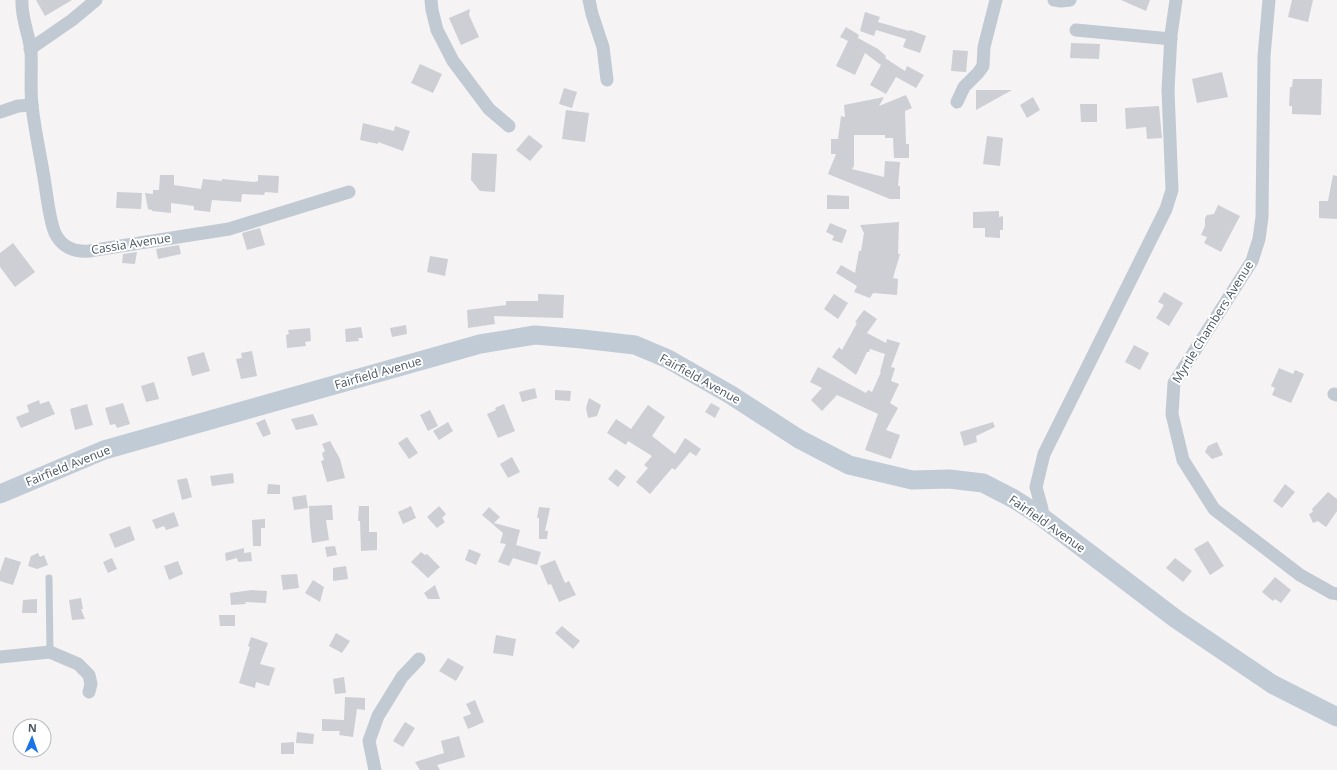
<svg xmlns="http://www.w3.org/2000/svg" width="1337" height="770" viewBox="0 0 1337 770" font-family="'Open Sans',sans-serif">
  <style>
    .building { fill: #cdcfd5 }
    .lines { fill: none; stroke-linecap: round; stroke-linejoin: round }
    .lane { stroke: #c1cad2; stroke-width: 7 }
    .street { stroke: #c1cad2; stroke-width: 13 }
    .secondary { stroke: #c1cbd6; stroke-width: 19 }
    .labels { text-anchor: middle; stroke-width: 4; stroke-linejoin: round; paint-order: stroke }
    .street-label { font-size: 12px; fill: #4a5661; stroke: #fff }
  </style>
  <rect width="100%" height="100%" fill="#f5f3f3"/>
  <g class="building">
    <polygon points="36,0 72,0 45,16"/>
    <polygon points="1121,0 1150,0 1146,11"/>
    <polygon points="1292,0 1313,0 1308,22 1288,17"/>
    <polygon points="470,9 469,15 479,37 461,45 449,18"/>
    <polygon points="865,12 880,17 878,22 909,31 910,30 926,36 920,53 903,47 906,39 876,30 874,36 860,31"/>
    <polygon points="846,27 859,35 858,38 878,49 886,56 885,58 905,71 907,66 924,75 916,88 896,77 886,94 870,85 881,65 865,53 855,75 836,66 848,41 840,37"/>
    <polygon points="1071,43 1100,44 1099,59 1070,58"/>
    <polygon points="953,50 968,51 966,72 951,71"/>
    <polygon points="420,64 442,74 433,93 411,83"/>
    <polygon points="1222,72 1228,97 1197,103 1192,79"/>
    <polygon points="1293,79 1322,79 1321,115 1292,114 1292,106 1289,106 1290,87 1292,87"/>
    <polygon points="564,88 577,92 572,108 559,104"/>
    <polygon points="976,90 1012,90 976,110"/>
    <polygon points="906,95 912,108 905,111 906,144 909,144 909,158 894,158 893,138 885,138 885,135 854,135 854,166 852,169 884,177 885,161 900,162 898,186 900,186 900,199 890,199 828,174 836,154 831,154 831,139 838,139 841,116 845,117 844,105 884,97 879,106"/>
    <polygon points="1033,97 1040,110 1027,118 1020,105"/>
    <polygon points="1080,104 1097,104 1097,122 1081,122"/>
    <polygon points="1159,106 1162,138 1147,139 1146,127 1126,129 1125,108"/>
    <polygon points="566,110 589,113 585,142 562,139"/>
    <polygon points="363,123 394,131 395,126 410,131 403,151 378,142 378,144 360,140"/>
    <polygon points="529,135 543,146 530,161 516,150"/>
    <polygon points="987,136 1003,138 1000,166 983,164"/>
    <polygon points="472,153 497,154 495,192 480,191 471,180"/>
    <polygon points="160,175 174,175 174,185 201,189 203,179 222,181 222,179 254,182 258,181 258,175 279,176 278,193 265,192 264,195 242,194 241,202 212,200 210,212 194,210 194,206 171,203 171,213 152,211 152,210 148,209 145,193 153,194 153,190 159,190"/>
    <polygon points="1333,175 1337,176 1337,219 1319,218 1319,201 1328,201"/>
    <polygon points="117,192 142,193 141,209 116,208"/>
    <polygon points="827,195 849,196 849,209 827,209"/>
    <polygon points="1218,205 1240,216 1221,252 1204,243 1207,237 1201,235 1205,226 1205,218 1207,215 1214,214"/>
    <polygon points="999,211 999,217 1003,216 1003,230 1000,230 1000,238 985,237 985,228 973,228 973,212"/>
    <polygon points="899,222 898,254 900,254 893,278 898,279 897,295 873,293 870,298 854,292 857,286 836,273 841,265 855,273 859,251 861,251 864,233 860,225"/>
    <polygon points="830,223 847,230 842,243 832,240 834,236 826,232"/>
    <polygon points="260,228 265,245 247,250 242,233"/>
    <polygon points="13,243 35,272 15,287 0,267 0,253"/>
    <polygon points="179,245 181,254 158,259 156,249"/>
    <polygon points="137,252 135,264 122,263 123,254"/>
    <polygon points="430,256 448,259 445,276 427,272"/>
    <polygon points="1164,292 1183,303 1169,326 1156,318 1164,305 1158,302"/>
    <polygon points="538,294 564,295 563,318 494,316 495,324 468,328 467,310 506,305 506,301 538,301"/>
    <polygon points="834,294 848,303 838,319 824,309"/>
    <polygon points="864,310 877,319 867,333 886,343 887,339 900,343 891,367 895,368 891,381 899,384 890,403 898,408 886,430 900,435 891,459 865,450 878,414 837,395 822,411 811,400 822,388 810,382 818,367 866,393 868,390 872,392 881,372 880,372 885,354 870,349 869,352 867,352 856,375 832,357 839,347 842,350 857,323 855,322"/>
    <polygon points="406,325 407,334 392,337 390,328"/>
    <polygon points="361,327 363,338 358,338 359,341 346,342 345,329"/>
    <polygon points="310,328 311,341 305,342 306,346 287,348 286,335 289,334 288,330"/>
    <polygon points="1134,345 1149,353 1140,370 1125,362"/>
    <polygon points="252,351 257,376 241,379 236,359 242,358 241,353"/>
    <polygon points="204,352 210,371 192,376 187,357"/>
    <polygon points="1279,368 1293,374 1295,370 1304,374 1291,403 1272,395 1275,388 1271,386"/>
    <polygon points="154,382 159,399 146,402 141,386"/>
    <polygon points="535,388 537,398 522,402 519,392"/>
    <polygon points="555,390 571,391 570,401 555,400"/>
    <polygon points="589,398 601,405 597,416 588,418 586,408"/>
    <polygon points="39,400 40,404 49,401 55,414 21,428 16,417 29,412 27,405"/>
    <polygon points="123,403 130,424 117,428 115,424 110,425 105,408"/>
    <polygon points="711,403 720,408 715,418 705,412"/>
    <polygon points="87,404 93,425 75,430 70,409"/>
    <polygon points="504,404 515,431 498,438 487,414 496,410 495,408"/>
    <polygon points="648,405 665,417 652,436 675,454 685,438 701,449 696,456 690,452 675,470 672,468 650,494 636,482 648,468 644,465 652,456 628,441 626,445 607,433 616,419 631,429"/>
    <polygon points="430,410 438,426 428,431 420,415"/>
    <polygon points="313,414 318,425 296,430 291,419"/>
    <polygon points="265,419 271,434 263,437 256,423"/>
    <polygon points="448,422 453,431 439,440 433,431"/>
    <polygon points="993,422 995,427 976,436 977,442 964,446 960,432"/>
    <polygon points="407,437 418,453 409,459 398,443"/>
    <polygon points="330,441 340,459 345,478 327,482 321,461 324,460 322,453 325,451 322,444"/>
    <polygon points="1217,442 1223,455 1212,459 1205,452 1208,446"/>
    <polygon points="512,457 520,472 508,478 500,464"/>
    <polygon points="616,469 626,477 618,487 608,479"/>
    <polygon points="233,473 234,483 212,486 210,476"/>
    <polygon points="187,478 192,497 182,500 177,480"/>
    <polygon points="268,484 280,485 280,494 267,494"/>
    <polygon points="1285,484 1295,492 1282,508 1273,501"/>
    <polygon points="1328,492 1337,499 1337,511 1326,527 1318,521 1313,523 1309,514 1313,512 1312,509"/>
    <polygon points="306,495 308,508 294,510 292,497"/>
    <polygon points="332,505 333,520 326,520 329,540 312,543 310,526 309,506"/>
    <polygon points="359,506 369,506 369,532 377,532 377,550 361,551 360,521 358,521"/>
    <polygon points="411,506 416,518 403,524 398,512"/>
    <polygon points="439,506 446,514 442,518 445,522 437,528 427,517"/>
    <polygon points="489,507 500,517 494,523 520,530 516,545 541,552 537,565 513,558 509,566 498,562 506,544 500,543 503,533 482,515"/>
    <polygon points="539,507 550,508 545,531 548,531 547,539 539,539 539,518 537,518"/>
    <polygon points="174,512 179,526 166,530 164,526 156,529 152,520"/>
    <polygon points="265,519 265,528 261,528 261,546 253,546 252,520"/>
    <polygon points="130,526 135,540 115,548 109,534"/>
    <polygon points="1208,541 1224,566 1210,575 1194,549"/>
    <polygon points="335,546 337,555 327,557 325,547"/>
    <polygon points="244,548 244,553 251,552 252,561 238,562 237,558 226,561 225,553"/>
    <polygon points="469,549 481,554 476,565 465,560"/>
    <polygon points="421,552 425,555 427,554 440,567 428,578 411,562"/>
    <polygon points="38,553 40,557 44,555 48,565 37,569 28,566 31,556"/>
    <polygon points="5,557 21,562 13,585 0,581 0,572"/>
    <polygon points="112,558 117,569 108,573 103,562"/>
    <polygon points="1175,558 1192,571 1183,582 1166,568"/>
    <polygon points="555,560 565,583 569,581 576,595 559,602 551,584 548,585 540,566"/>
    <polygon points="178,561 183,574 169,580 164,566"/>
    <polygon points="346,566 348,579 333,581 333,568"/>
    <polygon points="297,574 299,588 283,590 281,575"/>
    <polygon points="1275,577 1291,590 1281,603 1275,599 1273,601 1262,592"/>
    <polygon points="313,580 324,587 320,602 305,593"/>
    <polygon points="435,585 440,599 428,599 424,593"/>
    <polygon points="252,590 267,591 266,603 245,602 246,604 231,605 230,593"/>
    <polygon points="81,598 83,609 81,609 85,619 72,620 69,600"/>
    <polygon points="37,599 37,613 22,613 23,600"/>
    <polygon points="219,615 235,615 235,626 220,626"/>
    <polygon points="562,626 580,641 573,649 555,633"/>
    <polygon points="336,633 350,641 342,653 329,646"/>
    <polygon points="496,635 516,639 513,656 493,653"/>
    <polygon points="251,637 268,643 260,664 275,668 269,686 256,682 255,688 239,683 250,647 248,646"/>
    <polygon points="448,658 464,667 456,681 439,671"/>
    <polygon points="344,677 346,693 335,694 333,679"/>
    <polygon points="345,697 365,698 365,710 357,709 353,737 339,735 340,731 322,731 322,719 344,720"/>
    <polygon points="475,700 484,722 468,729 463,717 471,714 466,704"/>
    <polygon points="405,722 415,728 403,747 393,741"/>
    <polygon points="297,732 314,734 313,744 296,743"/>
    <polygon points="459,736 465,757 437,765 440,770 420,770 415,762 444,753 441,741"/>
    <polygon points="294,742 294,754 281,754 281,743"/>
  </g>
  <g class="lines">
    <polyline class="lane" points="49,578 50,652"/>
    <g class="street">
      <path d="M22 0C21 18 29 34 31 51 32 69 30 88 32 106 35 132 41 158 45 184 47 196 50 225 56 235 63 248 75 252 89 251L229 229 349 192"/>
      <polyline points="431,0 432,10 437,30 453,61 489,109 509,126"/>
      <polyline points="589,0 592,14 603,47 607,80"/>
      <polyline points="1054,0 1061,1 1070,0"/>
      <polyline points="1269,0 1264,56 1262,217 1259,239 1252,261 1174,383 1172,414 1183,460 1214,509 1300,575 1332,593 1337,594"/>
      <polyline points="1076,30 1171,39"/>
      <polyline points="30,49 72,20 96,0"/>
      <polyline points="957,102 964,87 978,73 983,66 984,47 996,0"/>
      <polyline points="0,112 18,106 32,105"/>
      <polyline points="1334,394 1337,395"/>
      <polyline points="1039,515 1042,509 1036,487 1044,454 1166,209 1172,190 1168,90 1171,35 1176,0"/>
      <polyline points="0,657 50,652 78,664 89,675 91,684 89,692"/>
      <polyline points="375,770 369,741 378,716 402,677 419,659"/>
    </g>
    <polyline class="secondary" points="0,494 104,450 480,344 535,335 582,339 635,345 668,359 731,395 799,439 849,465 912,480 949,479 983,483 1014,499 1039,515 1176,619 1272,684 1337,717"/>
  </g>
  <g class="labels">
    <g class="street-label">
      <text transform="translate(131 244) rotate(-9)" y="4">Cassia Avenue</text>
      <text transform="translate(1213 322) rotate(-58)" y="4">Myrtle Chambers Avenue</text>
      <text transform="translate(378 373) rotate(-16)" y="4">Fairfield Avenue</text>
      <text transform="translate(700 379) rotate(29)" y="4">Fairfield Avenue</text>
      <text transform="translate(68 466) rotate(-22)" y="4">Fairfield Avenue</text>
      <text transform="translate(1047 524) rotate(35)" y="4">Fairfield Avenue</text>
    </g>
  </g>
  <g transform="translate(32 738) rotate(2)"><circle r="19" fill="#ffffff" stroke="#b7bbc0"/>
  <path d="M0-3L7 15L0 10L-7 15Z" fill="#1a73e8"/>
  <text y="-6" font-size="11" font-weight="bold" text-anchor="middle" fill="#4a5661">N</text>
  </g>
</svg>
